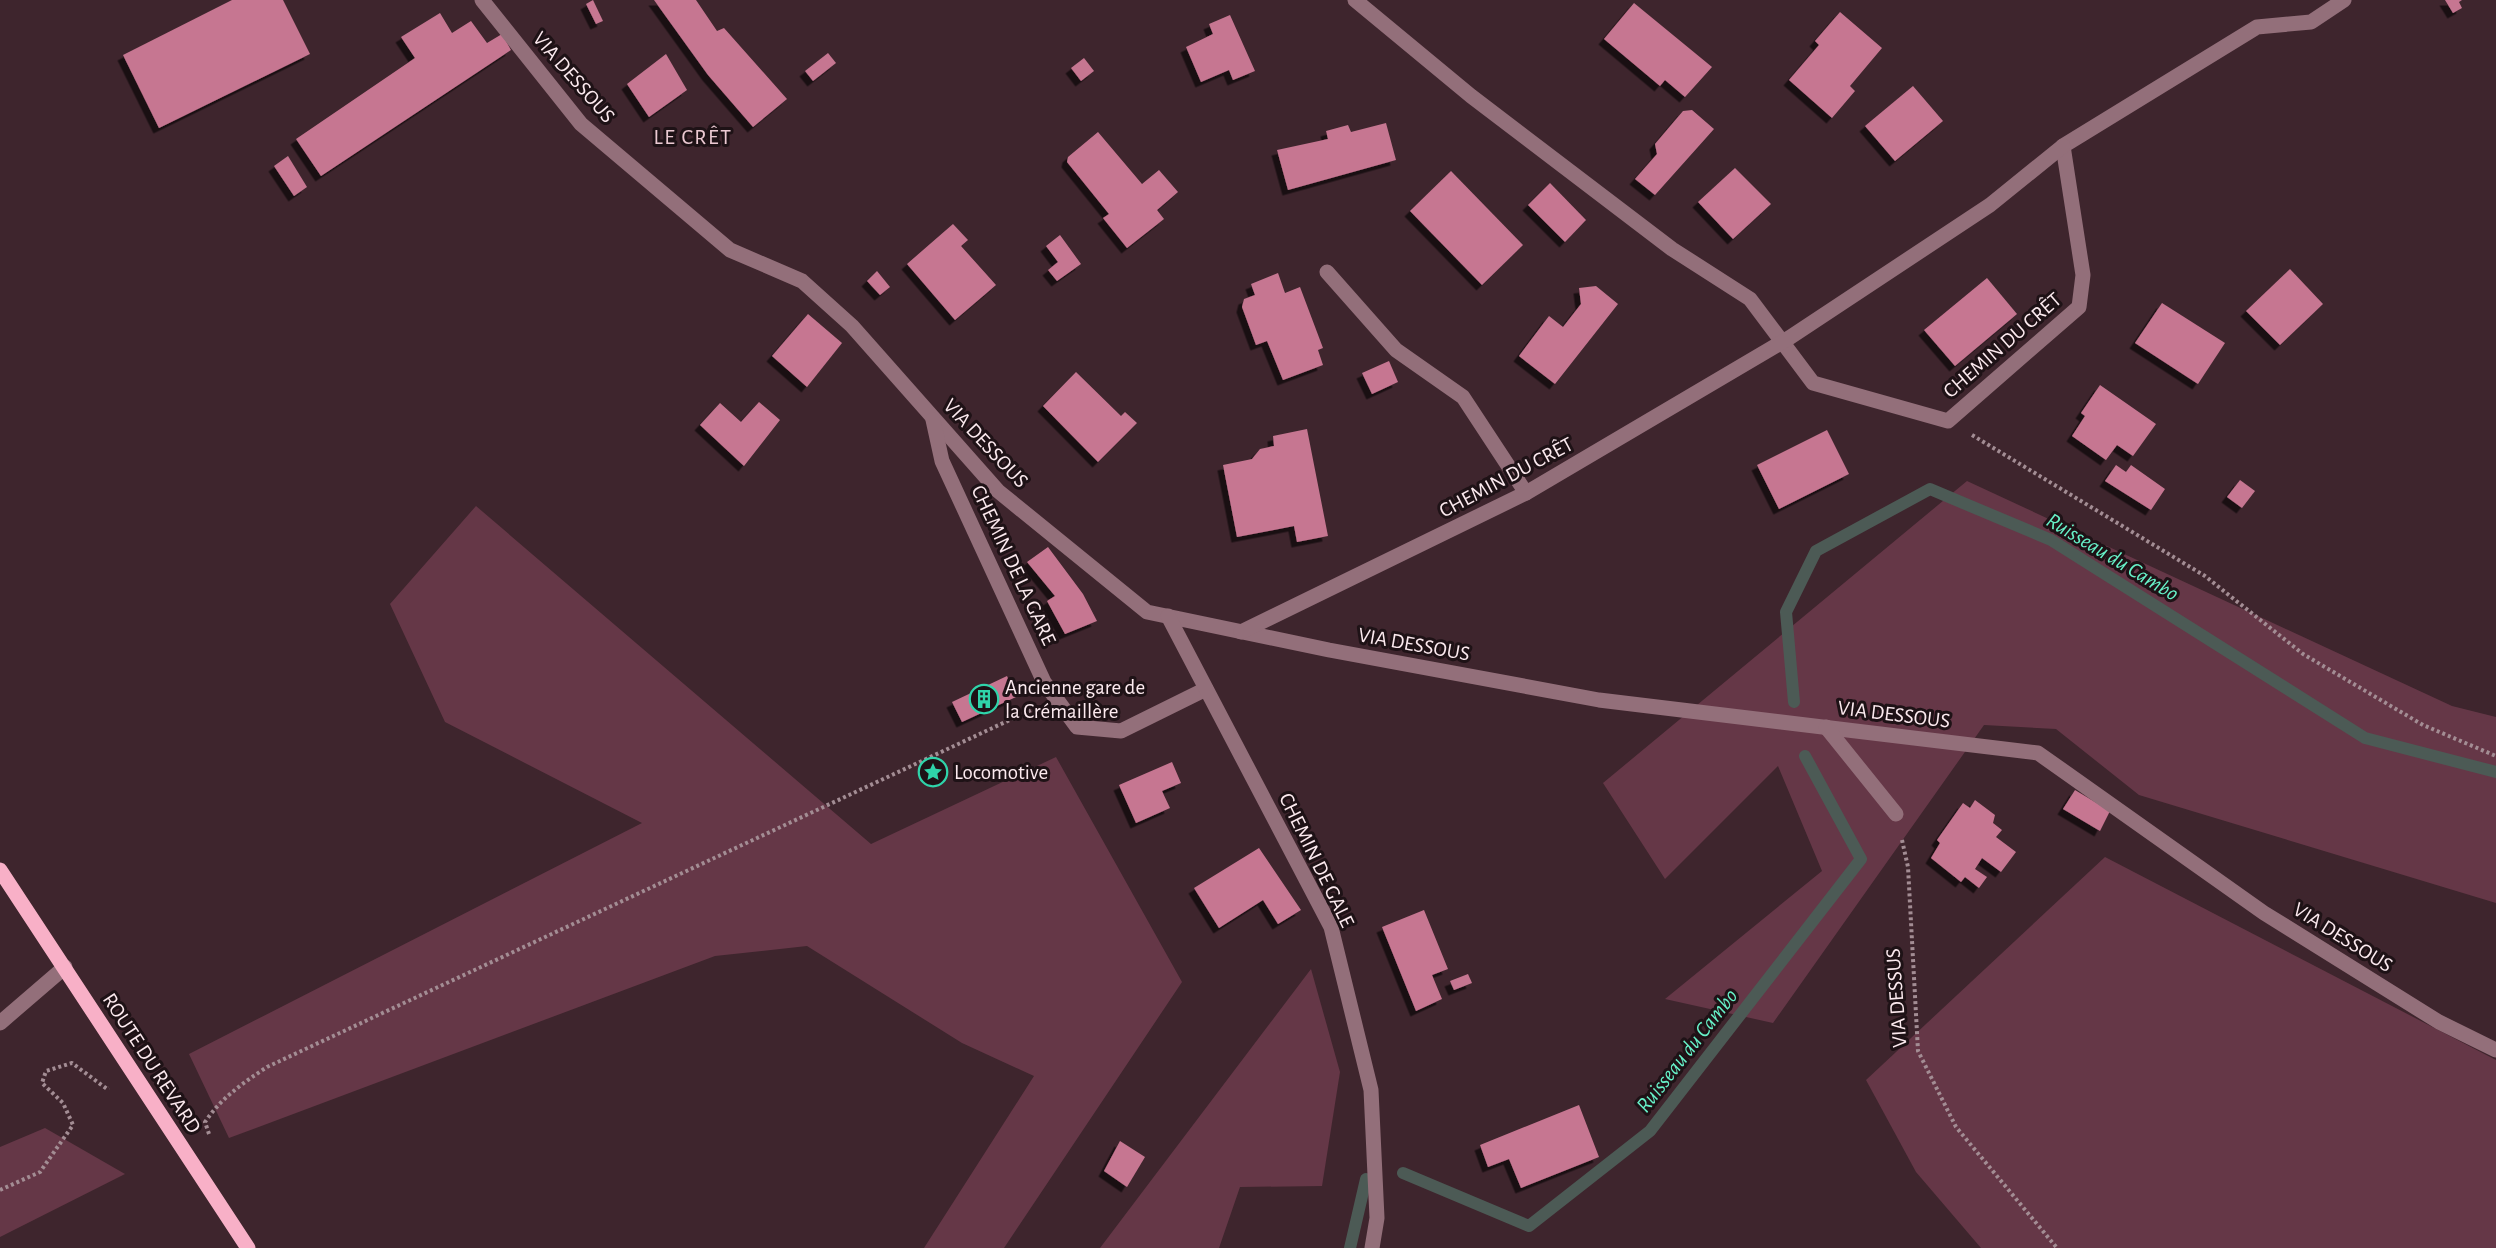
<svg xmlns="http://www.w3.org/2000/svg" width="2496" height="1248" viewBox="0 0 2496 1248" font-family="'Alegreya Sans',sans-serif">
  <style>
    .green { fill: #653747 }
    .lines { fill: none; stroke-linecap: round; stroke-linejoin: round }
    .stream { stroke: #4c5a55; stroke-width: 12 }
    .building { fill: #c67691; filter: url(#shadow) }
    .path { stroke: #a38d94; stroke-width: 4; stroke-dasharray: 3 3; stroke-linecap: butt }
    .minor { stroke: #936f7a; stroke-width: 15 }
    .major { stroke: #f8b0c7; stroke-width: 15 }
    .labels { text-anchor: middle; stroke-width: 6; stroke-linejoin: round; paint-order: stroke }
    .street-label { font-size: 21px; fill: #fceaef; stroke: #1e1216 }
    .poi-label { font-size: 21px; fill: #fceaef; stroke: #1e1216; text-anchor: start }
    .neighbourhood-label { font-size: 22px; letter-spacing: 1.5px; fill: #ebc9d2; stroke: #1e1216 }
    .water-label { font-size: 22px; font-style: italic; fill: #67f1c8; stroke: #1e1216 }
  </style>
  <defs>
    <filter id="shadow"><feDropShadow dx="-5.5" dy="5.5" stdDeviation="0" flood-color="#0009"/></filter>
  </defs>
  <rect width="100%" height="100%" fill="#3e252d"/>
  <g class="green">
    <polygon points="1967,481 2452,706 2496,717 2496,903 2139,795 2056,729 1984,725 1773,1023 1665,999 1822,871 1778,766 1665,879 1603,783"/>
    <polygon points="476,506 871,844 1056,757 1182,982 1004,1248 924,1248 1034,1076 962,1043 807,946 715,956 229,1138 189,1054 642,823 445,722 390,604"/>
    <polygon points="2105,857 2496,1060 2496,1248 1981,1248 1916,1172 1866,1080"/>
    <polygon points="1311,969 1340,1072 1322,1186 1240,1187 1219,1248 1100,1248"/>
    <polygon points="45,1128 125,1174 0,1237 0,1147"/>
  </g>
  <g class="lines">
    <g class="stream">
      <polyline points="1794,702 1786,612 1816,551 1930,489 2051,540 2365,738 2496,772"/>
      <polyline points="1403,1173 1529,1226 1650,1131 1861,859 1805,756"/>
      <polyline points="1350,1248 1366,1179"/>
    </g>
  </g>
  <g class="building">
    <polygon points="232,0 283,0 310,54 159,128 123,55"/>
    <polygon points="593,0 603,21 596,24 586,4"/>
    <polygon points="654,0 696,0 717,31 724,28 787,99 753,127 708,75"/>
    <polygon points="2445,0 2462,0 2459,2 2462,8 2453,13"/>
    <polygon points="1634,3 1712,67 1685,97 1665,80 1660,86 1604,39"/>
    <polygon points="1840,12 1882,48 1850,86 1855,91 1832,118 1789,80 1819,45 1815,41"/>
    <polygon points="440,13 452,33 471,21 487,43 502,34 511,50 321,176 296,139 415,58 401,37"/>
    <polygon points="1230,15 1255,71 1233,80 1229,70 1201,82 1186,47 1213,34 1209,24"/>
    <polygon points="828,53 836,63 813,81 805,71"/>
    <polygon points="666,54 687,90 649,117 627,84"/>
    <polygon points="1084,58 1094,71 1081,81 1071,68"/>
    <polygon points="1913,86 1943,121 1895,161 1865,126"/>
    <polygon points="1692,110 1714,129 1655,195 1635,179 1657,154 1655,144 1683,111"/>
    <polygon points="1386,123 1396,160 1288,190 1277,150 1328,139 1326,131 1348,125 1351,132"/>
    <polygon points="1098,132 1142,184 1159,170 1178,192 1157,210 1164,219 1127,248 1103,218 1109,214 1067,162 1068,157"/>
    <polygon points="288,156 307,187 294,196 274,166"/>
    <polygon points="1735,168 1771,204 1733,239 1698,202"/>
    <polygon points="1451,171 1523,245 1482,285 1410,211"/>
    <polygon points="1550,183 1586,220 1565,242 1528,205"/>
    <polygon points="953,224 968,240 961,246 996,285 955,320 907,264"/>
    <polygon points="1060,235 1081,264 1057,281 1048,270 1058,262 1046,246"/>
    <polygon points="2290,269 2323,304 2280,345 2246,311"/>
    <polygon points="877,271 890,287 880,295 867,281"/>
    <polygon points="1278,273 1285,293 1300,287 1323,348 1318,350 1323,365 1283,380 1267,341 1256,345 1242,307 1244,299 1255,295 1251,284"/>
    <polygon points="1987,278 2017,314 1955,366 1924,330"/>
    <polygon points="1596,286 1618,304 1555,384 1519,356 1549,316 1563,327 1581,304 1579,288"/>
    <polygon points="2162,303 2225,343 2198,384 2135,343"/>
    <polygon points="808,314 842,343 807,387 772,356"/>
    <polygon points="1389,361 1398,382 1372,394 1362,373"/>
    <polygon points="1076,372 1121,416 1125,412 1137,423 1098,462 1043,406"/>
    <polygon points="2100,385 2156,424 2133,456 2117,445 2106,460 2072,436 2085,416 2081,413"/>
    <polygon points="759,402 780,420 744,466 700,425 720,403 741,422"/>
    <polygon points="1307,429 1328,536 1297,542 1294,526 1237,537 1223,465 1252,459 1260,449 1274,446 1273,436"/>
    <polygon points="1827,430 1849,474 1779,509 1757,465"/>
    <polygon points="2116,465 2126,472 2131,465 2165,489 2151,510 2105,481"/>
    <polygon points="2240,480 2255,491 2242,508 2227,497"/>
    <polygon points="1048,547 1083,594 1097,621 1065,634 1047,601 1055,596 1027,562"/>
    <polygon points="1007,676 1016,697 962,722 952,702"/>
    <polygon points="1172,762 1181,783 1162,791 1170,808 1136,823 1119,785"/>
    <polygon points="2075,790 2110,811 2100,831 2063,809"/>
    <polygon points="1975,800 1995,815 1993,823 2002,830 1996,837 2016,852 2001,872 1982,858 1975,869 1987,877 1979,888 1965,877 1961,882 1931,858 1940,843 1937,840 1963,803 1970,808"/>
    <polygon points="1259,848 1301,910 1278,924 1263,900 1219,928 1194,888"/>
    <polygon points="1424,910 1448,969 1432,975 1442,999 1416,1011 1382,927"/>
    <polygon points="1468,974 1472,983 1454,990 1450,981"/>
    <polygon points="1579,1105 1599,1157 1521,1188 1509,1159 1488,1167 1480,1145"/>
    <polygon points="1120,1141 1145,1157 1127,1187 1104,1171"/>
  </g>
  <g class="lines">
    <g class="path">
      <polyline points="1972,435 2205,576 2303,654 2423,725 2496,756"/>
      <polyline points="1902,840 1908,867 1918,1051 1956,1127 2057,1248"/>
      <path d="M209 1134 205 1122C221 1098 243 1083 267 1067L1031 710"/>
      <polyline points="0,1190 40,1172 73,1125 63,1103 42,1083 46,1071 72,1063 107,1089 109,1088"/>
    </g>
    <g class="minor">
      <polyline points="482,0 581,124 730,250 802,281 852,326 998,491 1147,612 1329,650 1599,700 2038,753 2264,913 2439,1022 2496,1050"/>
      <polyline points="1355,0 1471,96 1672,249 1750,299 1813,383 1948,421 2079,307 2083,275 2063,146 2257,27 2311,22 2344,0"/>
      <polyline points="1327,272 1396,350 1463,397 1526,493"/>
      <polyline points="933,420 942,461 1044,682 1077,727 1121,731 1206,689"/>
      <polyline points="1168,616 1331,927 1371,1090 1377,1218 1372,1248"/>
      <polyline points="1241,632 1526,493 1789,338 1990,205 2063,146"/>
      <polyline points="1826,727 1896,814"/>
      <polyline points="0,1023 65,967"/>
    </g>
    <polyline class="major" points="0,870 248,1248"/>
  </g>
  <defs>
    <g id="building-ring" transform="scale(1.5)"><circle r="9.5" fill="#1e1216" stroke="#2fd4aa" stroke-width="1.5"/><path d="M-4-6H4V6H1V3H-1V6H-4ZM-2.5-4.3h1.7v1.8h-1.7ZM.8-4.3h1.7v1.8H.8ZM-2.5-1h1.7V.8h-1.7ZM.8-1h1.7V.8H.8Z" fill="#2fd4aa"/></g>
    <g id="sight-ring" transform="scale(1.5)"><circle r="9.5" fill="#1e1216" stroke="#2fd4aa" stroke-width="1.5"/><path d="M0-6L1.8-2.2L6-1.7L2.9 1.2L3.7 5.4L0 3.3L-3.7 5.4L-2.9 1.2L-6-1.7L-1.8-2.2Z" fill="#2fd4aa"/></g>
  </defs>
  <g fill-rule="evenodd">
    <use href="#building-ring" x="984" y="699"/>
    <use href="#sight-ring" x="933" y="772"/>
  </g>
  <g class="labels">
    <g class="street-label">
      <text transform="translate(574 77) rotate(49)" y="7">VIA DESSOUS</text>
      <text transform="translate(2002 345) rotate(-41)" y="7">CHEMIN DU CRÊT</text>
      <text transform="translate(986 443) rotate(47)" y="7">VIA DESSOUS</text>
      <text transform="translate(1506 477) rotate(-28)" y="7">CHEMIN DU CRÊT</text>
      <text transform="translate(1014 565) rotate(65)" y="7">CHEMIN DE LA GARE</text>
      <text transform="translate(1414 644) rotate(10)" y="7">VIA DESSOUS</text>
      <text transform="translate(1894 714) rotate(7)" y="7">VIA DESSOUS</text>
      <text transform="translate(1317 860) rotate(64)" y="7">CHEMIN DE GALE</text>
      <text transform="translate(2343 937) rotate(32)" y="7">VIA DESSOUS</text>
      <text transform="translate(1896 998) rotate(-94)" y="7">VIA DESSUS</text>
      <text transform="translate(152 1063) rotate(57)" y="7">ROUTE DU REVARD</text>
    </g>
    <g class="poi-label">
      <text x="1005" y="694">Ancienne gare de<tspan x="1005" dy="24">la Crémaillère</tspan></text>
      <text x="954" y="779">Locomotive</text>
    </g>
    <g class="neighbourhood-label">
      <text x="693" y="144">LE CRÊT</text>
    </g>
    <g class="water-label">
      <text transform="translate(2113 556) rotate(31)" y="8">Ruisseau du Cambo</text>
      <text transform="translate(1686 1050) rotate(-52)" y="8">Ruisseau du Cambo</text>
    </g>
  </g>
</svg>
